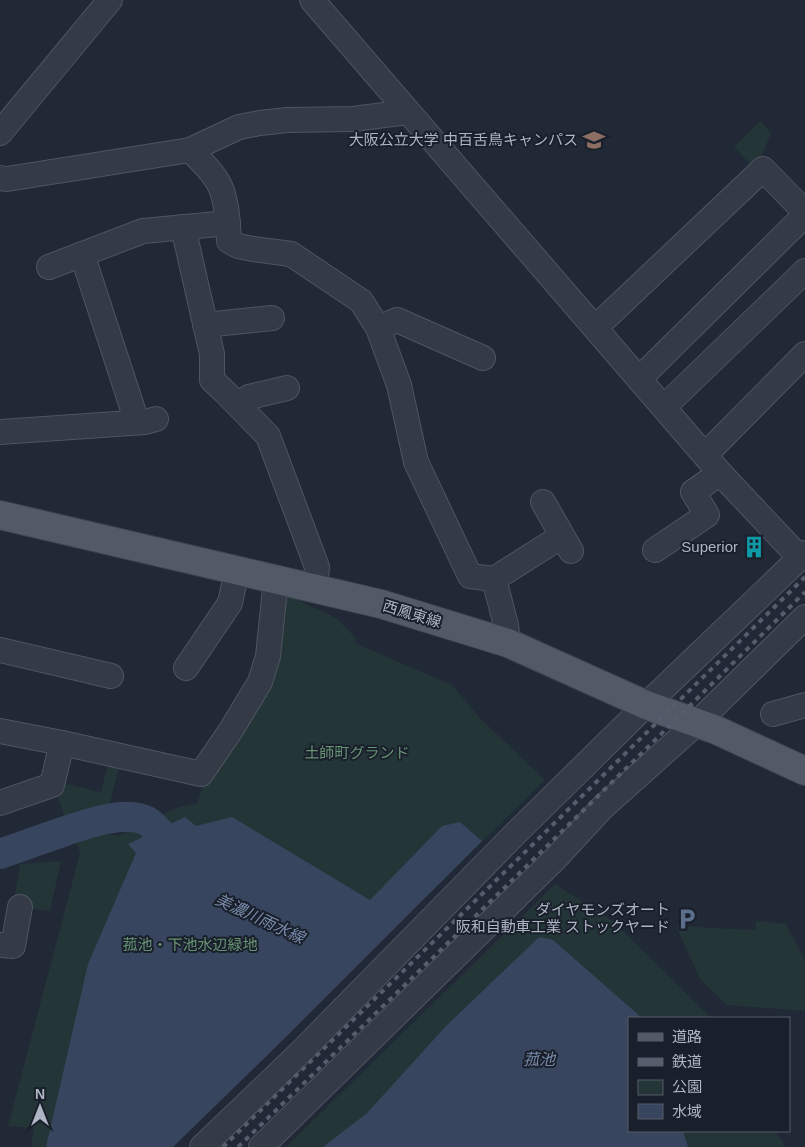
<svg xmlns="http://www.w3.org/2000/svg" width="805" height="1147" viewBox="0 0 805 1147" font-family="Helvetica,'Noto Sans JP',sans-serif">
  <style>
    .green { fill: #243538 }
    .water { fill: #37455e }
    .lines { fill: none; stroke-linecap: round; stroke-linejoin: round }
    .river { stroke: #37455e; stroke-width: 30 }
    .minor-casing { stroke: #4f5561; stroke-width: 26 }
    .major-casing { stroke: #3e4450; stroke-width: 30 }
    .minor { stroke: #343b46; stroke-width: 24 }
    .major { stroke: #525967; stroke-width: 28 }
    .rail { stroke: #565e6d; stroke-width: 4; stroke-dasharray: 5 5; stroke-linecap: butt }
    .labels { text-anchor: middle; stroke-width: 4; stroke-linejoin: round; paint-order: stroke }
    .poi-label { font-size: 15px; fill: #aeb5c3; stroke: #1a202b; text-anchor: end }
    .street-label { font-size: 15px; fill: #aeb5c3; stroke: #1a202b }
    .park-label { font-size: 15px; fill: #679274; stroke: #1a202b }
    .water-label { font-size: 16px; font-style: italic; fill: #788aaa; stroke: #1a202b }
  </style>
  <rect width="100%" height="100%" fill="#212836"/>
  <g class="green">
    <polygon points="760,121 771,133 761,158 752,166 734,147"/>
    <polygon points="291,597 338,619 340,622 356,638 355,643 452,685 480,718 545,780 171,1147 31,1147 34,1128 8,1126 80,853 77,845 72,841 106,833 118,836 176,808 197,803 204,784 214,770 282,598"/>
    <polygon points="108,764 119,766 110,803 65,818 56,790 59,782 101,792"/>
    <polygon points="61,861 50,911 13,906 20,864"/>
    <polygon points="555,884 613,921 711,1018 629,1018 629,1131 775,1131 786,1147 286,1147"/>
    <polygon points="756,921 786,924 805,961 805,1011 727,1005 700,979 676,926 755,930"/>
  </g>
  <g class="water">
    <polygon points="185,817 196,826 232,817 370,900 442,826 460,822 482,841 286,1037 173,1147 46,1147 88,964 136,853 128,844"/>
    <polygon points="540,937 549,939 553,940 642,1018 629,1018 629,1131 683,1131 688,1147 323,1147 367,1113 446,1026 537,939"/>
  </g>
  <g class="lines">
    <path class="river" d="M0 854C17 848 34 842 51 836 75 828 123 808 147 821 158 827 173 851 182 861"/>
    <g class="minor-casing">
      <g id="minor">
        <polyline points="312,0 720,473 800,558"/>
        <polyline points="0,133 110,0"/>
        <path d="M190 150C199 159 209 168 216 179 227 194 228 223 229 241L238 246 253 249 291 254 361 301 378 328 399 385 416 462 470 576 494 579 506 625 508 643"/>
        <polyline points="0,178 7,179 190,150 239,127 260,123 287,120 353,119 408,112"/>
        <polyline points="183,227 212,354 212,380 226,393 268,436 317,567 315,588"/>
        <polyline points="82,254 137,422"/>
        <polyline points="49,267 143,231 228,223"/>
        <polyline points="205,325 272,318"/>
        <polyline points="378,328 397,320 483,358"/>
        <polyline points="595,328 763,169 805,212"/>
        <polyline points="639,379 805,215"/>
        <polyline points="237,404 249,397 287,388"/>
        <polyline points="664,407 805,271"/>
        <polyline points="0,432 145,422 156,419"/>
        <polyline points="705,455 805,354"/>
        <polyline points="543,502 571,551"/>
        <polyline points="655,550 707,515 693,492 720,473"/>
        <polyline points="494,579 562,536"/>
        <polyline points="0,650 111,676"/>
        <polyline points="186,668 230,603 237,570"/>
        <polyline points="773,714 805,705"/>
        <polyline points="0,731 62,743 201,774 231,730 260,682 268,656 276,579"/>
        <polyline points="0,803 52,785 62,743"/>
        <polyline points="0,945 13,946 20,907"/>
        <polyline points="202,1147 299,1054 516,833 646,705 805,553"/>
        <polyline points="261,1147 556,858 602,808 697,723 805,617"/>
      </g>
    </g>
    <g class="major-casing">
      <polyline id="major" points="0,515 381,604 508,643 646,705 714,729 805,771"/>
    </g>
    <use href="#minor" class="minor"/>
    <use href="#major" class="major"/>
    <g class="rail">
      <polyline points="223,1147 520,857 805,577"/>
      <path d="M238 1147C428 963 617 778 805 592"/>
    </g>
  </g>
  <defs>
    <g id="university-bare" transform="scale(1.725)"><path d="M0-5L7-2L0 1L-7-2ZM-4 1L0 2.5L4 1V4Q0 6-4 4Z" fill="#8d6e63" stroke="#1a202b" stroke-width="2.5" paint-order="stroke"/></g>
    <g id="building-bare" transform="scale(1.725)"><path d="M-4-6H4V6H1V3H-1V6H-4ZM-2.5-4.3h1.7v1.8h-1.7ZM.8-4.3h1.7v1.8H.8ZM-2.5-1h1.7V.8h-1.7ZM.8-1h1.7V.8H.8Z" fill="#0f9aa8" stroke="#1a202b" stroke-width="2.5" paint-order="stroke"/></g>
    <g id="parking-bare" transform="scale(1.725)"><path d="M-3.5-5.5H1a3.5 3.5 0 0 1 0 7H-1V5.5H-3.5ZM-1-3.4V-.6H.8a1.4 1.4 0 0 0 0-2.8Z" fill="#5c6f8a" stroke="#1a202b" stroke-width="2.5" paint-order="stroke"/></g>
  </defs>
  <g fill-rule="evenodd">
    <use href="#university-bare" x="594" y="140"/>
    <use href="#building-bare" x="754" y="547"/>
    <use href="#parking-bare" x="687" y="919"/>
  </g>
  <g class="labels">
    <g class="poi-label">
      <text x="578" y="145">大阪公立大学 中百舌鳥キャンパス</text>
      <text x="738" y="552">Superior</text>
      <text x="670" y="915">ダイヤモンズオート<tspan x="670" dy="17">阪和自動車工業 ストックヤード</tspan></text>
    </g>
    <g class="street-label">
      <text transform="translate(412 614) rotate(17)" y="5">西鳳東線</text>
    </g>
    <g class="park-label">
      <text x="357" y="758">土師町グランド</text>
      <text x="190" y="950">菰池・下池水辺緑地</text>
    </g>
    <g class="water-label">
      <text transform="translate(260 918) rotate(25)" y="6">美濃川雨水線</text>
      <text x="539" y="1065">菰池</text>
    </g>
  </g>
  <rect x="628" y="1017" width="162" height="115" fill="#1a202b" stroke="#555c68"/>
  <rect x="638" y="1033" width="25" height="8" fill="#525967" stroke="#555c68"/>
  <text x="672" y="1042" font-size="15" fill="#aeb5c3">道路</text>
  <rect x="638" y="1058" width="25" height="8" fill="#565e6d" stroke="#555c68"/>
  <text x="672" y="1067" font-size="15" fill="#aeb5c3">鉄道</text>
  <rect x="638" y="1080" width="25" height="15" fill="#243538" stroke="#555c68"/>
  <text x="672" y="1092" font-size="15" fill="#aeb5c3">公園</text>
  <rect x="638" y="1104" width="25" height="15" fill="#37455e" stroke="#555c68"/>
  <text x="672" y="1117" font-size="15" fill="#aeb5c3">水域</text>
  <g transform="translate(40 1107)" stroke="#1a202b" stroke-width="4" paint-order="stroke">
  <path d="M0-4L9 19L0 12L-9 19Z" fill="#aeb5c3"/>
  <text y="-8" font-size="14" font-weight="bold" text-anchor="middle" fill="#aeb5c3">N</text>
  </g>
</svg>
